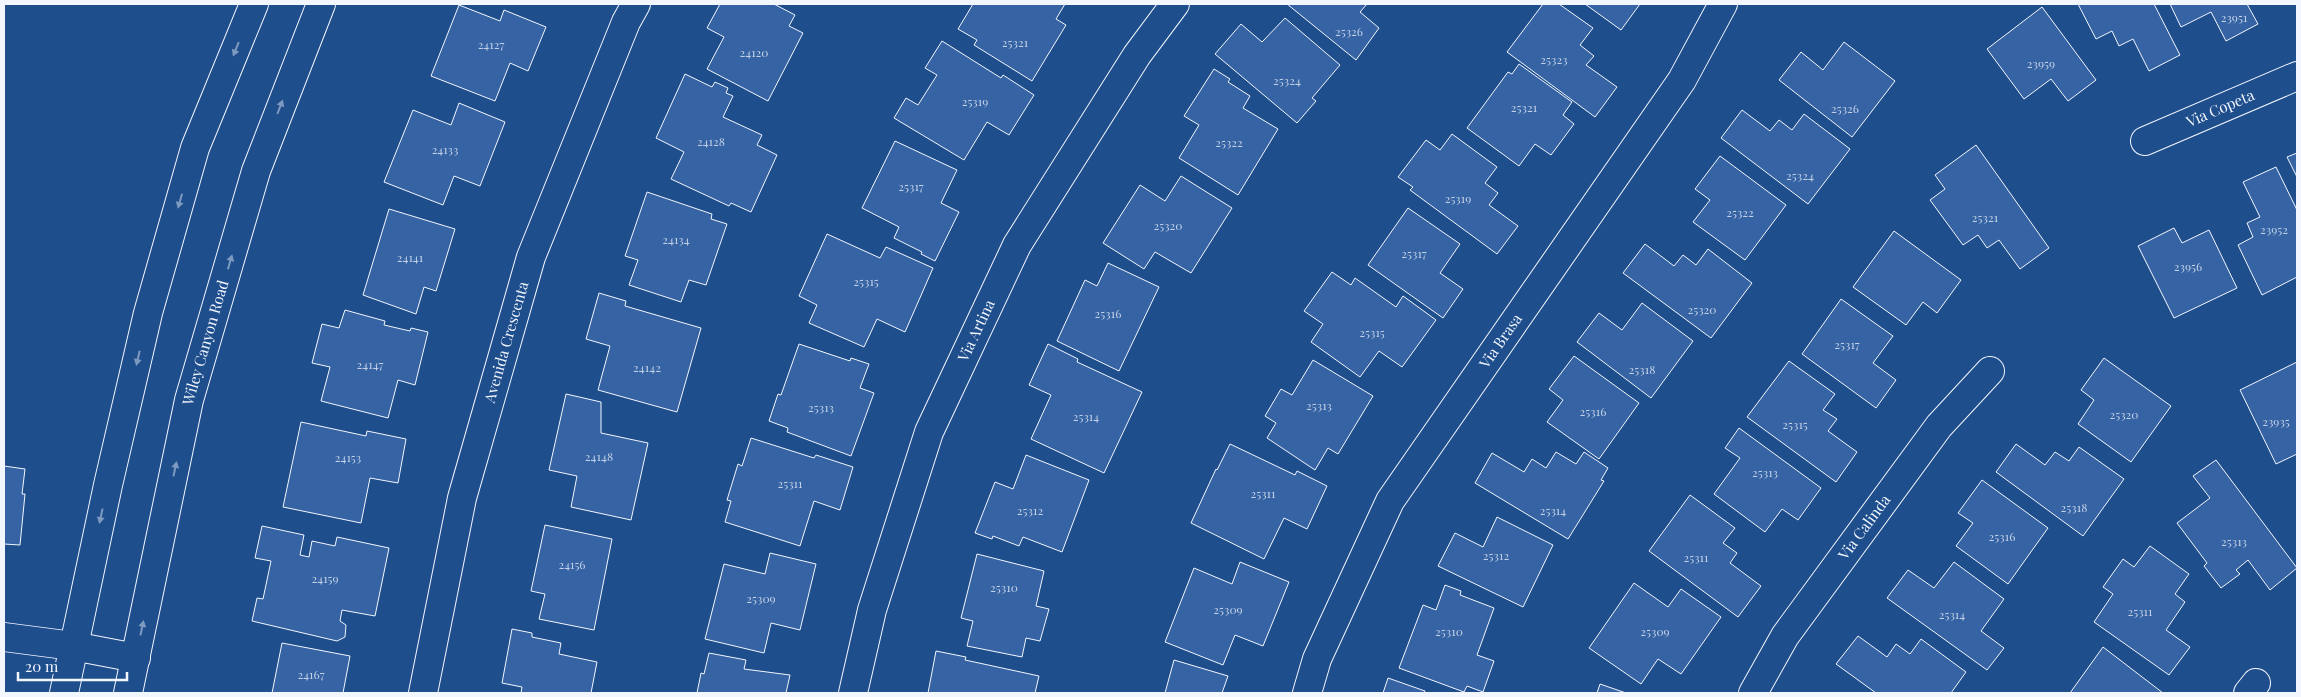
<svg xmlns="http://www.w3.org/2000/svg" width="2301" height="697" viewBox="0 0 2301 697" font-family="'Playfair Display',serif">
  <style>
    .building { fill: #3563a3; stroke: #f2f6ff }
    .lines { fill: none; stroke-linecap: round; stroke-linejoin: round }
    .street-casing { stroke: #f2f6ff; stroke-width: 30 }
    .secondary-casing { stroke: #f2f6ff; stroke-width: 30 }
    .street { stroke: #1f4e8c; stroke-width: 28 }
    .secondary { stroke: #1f4e8c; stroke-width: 28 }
    .oneway { fill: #7e9ac0 }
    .labels { text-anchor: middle; stroke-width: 4; stroke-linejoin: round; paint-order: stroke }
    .number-label { font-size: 12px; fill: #c3d1e8 }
    .street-label { font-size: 15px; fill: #f2f6ff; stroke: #1f4e8c }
  </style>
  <rect width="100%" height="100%" fill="#1f4e8c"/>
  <g class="building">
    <polygon points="720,4 774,4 795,15 789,26 803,33 768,101 707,69 724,37 707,28"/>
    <polygon points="973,4 1065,4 1056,19 1066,25 1032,81 974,45 977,40 958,29"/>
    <polygon points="1287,4 1367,4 1360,12 1379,28 1356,60"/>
    <polygon points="1543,4 1559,4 1593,28 1580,45 1594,56 1586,65 1617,87 1595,117 1507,52"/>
    <polygon points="1585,4 1640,4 1621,30"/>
    <polygon points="2078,4 2154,4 2180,55 2149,71 2133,39 2119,46 2112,31 2096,39"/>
    <polygon points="2170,4 2247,4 2258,24 2226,41 2211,12 2181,27"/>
    <polygon points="459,5 500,21 504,10 546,27 528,71 510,63 495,101 431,76"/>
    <polygon points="2042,7 2096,80 2068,101 2051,79 2024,99 1987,49"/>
    <polygon points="1285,18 1340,65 1312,98 1316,101 1297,123 1215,54 1241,24 1262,42"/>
    <polygon points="942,41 1001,78 1003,75 1034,95 1009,135 987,122 964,160 894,118 906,98 918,105 937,75 925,68"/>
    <polygon points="1844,42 1895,81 1852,137 1779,80 1801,52 1823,70"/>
    <polygon points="1519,64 1572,102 1563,115 1574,124 1551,155 1535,144 1519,166 1467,128 1508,72 1512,74"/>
    <polygon points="1214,69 1230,79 1228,82 1250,96 1243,108 1278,129 1238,195 1179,158 1199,125 1184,116"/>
    <polygon points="685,74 712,87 715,82 728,88 726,93 733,96 723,117 762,135 757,145 777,155 751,212 731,203 729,206 671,179 684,152 656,138"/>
    <polygon points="459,103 505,122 480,186 454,176 443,205 384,182 413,110 451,125"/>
    <polygon points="1742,110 1770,131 1779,120 1792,130 1804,114 1850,149 1808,204 1721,138"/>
    <polygon points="1452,134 1497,167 1485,183 1498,193 1489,205 1518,226 1497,254 1410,190 1413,187 1398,177 1426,140 1440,150"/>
    <polygon points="895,141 957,170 941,203 959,212 935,261 921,254 922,252 894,238 899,227 862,208"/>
    <polygon points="1976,145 2049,248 2020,269 1999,240 1987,248 1978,235 1963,245 1930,200 1945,189 1935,175"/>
    <polygon points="2297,153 2297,177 2287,157"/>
    <polygon points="1720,156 1786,205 1745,260 1693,222 1710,200 1695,189"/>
    <polygon points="2276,167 2297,210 2297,277 2262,295 2238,245 2253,237 2247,223 2260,217 2243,182"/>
    <polygon points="1181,176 1232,208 1191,273 1155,252 1144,269 1103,243 1140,185 1165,201"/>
    <polygon points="647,192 712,214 711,219 727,224 706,285 689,280 681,302 629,285 638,260 625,256"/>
    <polygon points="1408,208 1460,244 1440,273 1463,289 1443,318 1368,265"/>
    <polygon points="389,209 455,229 436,291 424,287 416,314 363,295"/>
    <polygon points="2174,228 2182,243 2209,230 2237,288 2174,318 2138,246"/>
    <polygon points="1894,231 1961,280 1937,313 1923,302 1906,325 1853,287"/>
    <polygon points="827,234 880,258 886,247 933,268 905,332 877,319 864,347 809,323 817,305 799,296"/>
    <polygon points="1645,244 1674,266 1683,255 1696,265 1708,249 1752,283 1711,338 1623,273"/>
    <polygon points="1108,263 1159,287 1119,371 1057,341 1085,280 1097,286"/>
    <polygon points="1332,272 1351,285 1355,278 1396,307 1403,296 1436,320 1402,367 1379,351 1360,377 1311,342 1323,324 1304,311"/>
    <polygon points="599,293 626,301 625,306 701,328 677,412 598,390 610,346 586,339"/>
    <polygon points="1841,299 1893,336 1873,363 1896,380 1876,408 1802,354"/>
    <polygon points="1642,303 1693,341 1651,398 1577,342 1599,313 1622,330"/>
    <polygon points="345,310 385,321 384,325 410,331 411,328 428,332 415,385 398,380 388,418 321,401 330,367 312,363 322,324 339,328"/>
    <polygon points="799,344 850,361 851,358 869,364 860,388 874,393 851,456 787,432 788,428 769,421 778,394 781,395"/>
    <polygon points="1048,344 1078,359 1077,362 1142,392 1104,473 1031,439 1051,395 1029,385"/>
    <polygon points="1574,356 1639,403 1599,459 1547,422 1563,400 1549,389"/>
    <polygon points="2104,358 2171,406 2131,462 2078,424 2094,400 2081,390"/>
    <polygon points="1313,360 1373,396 1338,454 1328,448 1315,470 1267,438 1276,423 1265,416 1281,389 1292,395"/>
    <polygon points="1789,361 1835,394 1823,410 1837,419 1828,431 1857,452 1836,482 1747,417"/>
    <polygon points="2297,362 2297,454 2276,464 2240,390"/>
    <polygon points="566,394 601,402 601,433 648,443 631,520 571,507 577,476 549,470"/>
    <polygon points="301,422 366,436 367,431 406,439 398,483 370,478 361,523 283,507"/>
    <polygon points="1739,428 1821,488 1798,520 1782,509 1765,532 1714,494 1740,458 1725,448"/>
    <polygon points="751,438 814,458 816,455 853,467 840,510 814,501 800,546 725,522 731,501 727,500 738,464 742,466"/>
    <polygon points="1230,444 1295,475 1297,471 1327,486 1307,529 1284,518 1264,559 1191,523 1216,469 1217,470"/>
    <polygon points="2016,444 2045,465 2055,452 2069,461 2079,447 2124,479 2083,536 1996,472"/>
    <polygon points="1556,452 1576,464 1584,452 1608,468 1601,480 1604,481 1568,539 1475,483 1492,453 1524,472 1532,459 1546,468"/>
    <polygon points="1026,455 1089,480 1062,552 1023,537 1019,546 993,536 992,539 975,533 995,482 1013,489"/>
    <polygon points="2216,460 2297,568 2270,590 2248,560 2236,570 2240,574 2221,588 2204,566 2207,563 2177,523 2210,498 2193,476"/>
    <polygon points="4,466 25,469 22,494 25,494 20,545 4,544"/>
    <polygon points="1982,480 2048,528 2008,584 1956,546 1973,523 1958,513"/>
    <polygon points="1690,495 1735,528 1723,543 1737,553 1730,563 1761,586 1738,617 1649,551"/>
    <polygon points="1497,517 1553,545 1523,607 1438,566 1455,533 1483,547"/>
    <polygon points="545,525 612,539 594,630 539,619 545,594 531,591"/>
    <polygon points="262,526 304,535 300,555 309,557 312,541 335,546 337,537 389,548 375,616 342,610 340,621 346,625 345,637 337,641 252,621 257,598 263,599 271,561 255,558"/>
    <polygon points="2150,546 2189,574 2175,594 2185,602 2166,630 2190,647 2169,675 2094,622 2113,594 2103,587 2123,559 2134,567"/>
    <polygon points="770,553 816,564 800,630 771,623 764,653 705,639 724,564 765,574"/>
    <polygon points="977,554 1044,571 1036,606 1049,609 1040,641 1026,638 1022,657 967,646 973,621 961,618"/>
    <polygon points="1240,562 1289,582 1263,646 1235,635 1223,665 1165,642 1194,568 1232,584"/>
    <polygon points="1954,562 2004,599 1981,631 2004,648 1987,670 1887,598 1908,570 1934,588"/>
    <polygon points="1634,583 1668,607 1681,589 1721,617 1681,674 1658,659 1641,684 1589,648"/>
    <polygon points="1445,585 1461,591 1460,595 1494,608 1477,655 1494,661 1483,692 1467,686 1464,692 1399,668 1423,605 1436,610"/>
    <polygon points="512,629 532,633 532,637 561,643 559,654 597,662 591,693 521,693 522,687 502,683"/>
    <polygon points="1858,636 1887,657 1896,644 1910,654 1921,639 1966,672 1951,693 1876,693 1836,664"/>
    <polygon points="282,643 350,656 343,693 272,693"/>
    <polygon points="2103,647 2163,693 2070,693"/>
    <polygon points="936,651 966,657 965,660 1039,676 1035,693 928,693"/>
    <polygon points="709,653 746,660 744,669 790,675 786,693 697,693 701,673 704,674"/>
    <polygon points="1174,660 1228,676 1222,693 1165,693"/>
    <polygon points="1388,678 1425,691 1424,693 1383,693"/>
    <polygon points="1600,684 1626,693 1597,693"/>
  </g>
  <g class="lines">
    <g class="street-casing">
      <g id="street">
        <path id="s1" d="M2145 141 2297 76"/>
        <polyline points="4,637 73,646 136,658"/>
        <path id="s2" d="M423 693 462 498 531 257 626 22 636 4"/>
        <path id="s3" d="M853 693 872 610 929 432 1017 245 1137 55 1175 4"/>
        <path id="s4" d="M1307 693 1317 659 1390 501 1682 80 1723 4"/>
        <path id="s5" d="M1753 693 1785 636 1939 426 1990 371"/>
        <polyline points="2248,693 2256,683"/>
      </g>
    </g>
    <g class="secondary-casing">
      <g id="secondary">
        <polyline points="64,693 108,485 148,313 195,148 254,4"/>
        <path id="s6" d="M128 693 189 400 256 171 321 4"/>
      </g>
    </g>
    <use href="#street" class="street"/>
    <use href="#secondary" class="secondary"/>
  </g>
  <defs><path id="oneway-solid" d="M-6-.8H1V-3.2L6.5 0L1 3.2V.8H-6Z" transform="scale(1.25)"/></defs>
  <g class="oneway">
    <use href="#oneway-solid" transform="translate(236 49) rotate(112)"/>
    <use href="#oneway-solid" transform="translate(280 107) rotate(-69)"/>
    <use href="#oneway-solid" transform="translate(180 201) rotate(106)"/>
    <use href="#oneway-solid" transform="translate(230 262) rotate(-74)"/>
    <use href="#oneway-solid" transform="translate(138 358) rotate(103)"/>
    <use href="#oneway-solid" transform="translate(175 469) rotate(-78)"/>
    <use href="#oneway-solid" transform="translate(101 516) rotate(102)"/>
    <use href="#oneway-solid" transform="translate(142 628) rotate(-78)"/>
  </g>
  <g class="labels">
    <g class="number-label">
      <text x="2234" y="22">23951</text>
      <text x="1349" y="36">25326</text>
      <text x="1015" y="47">25321</text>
      <text x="491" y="49">24127</text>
      <text x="754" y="57">24120</text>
      <text x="1554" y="64">25323</text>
      <text x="2041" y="68">23959</text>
      <text x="1287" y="85">25324</text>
      <text x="975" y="106">25319</text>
      <text x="1524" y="112">25321</text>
      <text x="1845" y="113">25326</text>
      <text x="711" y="146">24128</text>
      <text x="1229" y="147">25322</text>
      <text x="445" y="154">24133</text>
      <text x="1800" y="180">25324</text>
      <text x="911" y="191">25317</text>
      <text x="1458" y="203">25319</text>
      <text x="1740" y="217">25322</text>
      <text x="1985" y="222">25321</text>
      <text x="1168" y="230">25320</text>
      <text x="2274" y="234">23952</text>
      <text x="676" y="244">24134</text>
      <text x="1414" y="258">25317</text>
      <text x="410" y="262">24141</text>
      <text x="2188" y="271">23956</text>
      <text x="866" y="286">25315</text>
      <text x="1702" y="314">25320</text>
      <text x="1108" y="318">25316</text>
      <text x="1372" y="337">25315</text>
      <text x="1847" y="349">25317</text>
      <text x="370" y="369">24147</text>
      <text x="647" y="372">24142</text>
      <text x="1642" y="374">25318</text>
      <text x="1319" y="410">25313</text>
      <text x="821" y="412">25313</text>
      <text x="1593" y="416">25316</text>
      <text x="2124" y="419">25320</text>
      <text x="1086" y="421">25314</text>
      <text x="2276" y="426">23935</text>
      <text x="1795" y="429">25315</text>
      <text x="599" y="461">24148</text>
      <text x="348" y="462">24153</text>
      <text x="1765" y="477">25313</text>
      <text x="790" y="488">25311</text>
      <text x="1263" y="498">25311</text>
      <text x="2074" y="512">25318</text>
      <text x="1030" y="515">25312</text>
      <text x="1553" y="515">25314</text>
      <text x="2002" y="541">25316</text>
      <text x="2234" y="546">25313</text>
      <text x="1496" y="560">25312</text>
      <text x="1696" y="562">25311</text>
      <text x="572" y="569">24156</text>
      <text x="325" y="583">24159</text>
      <text x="1004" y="592">25310</text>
      <text x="761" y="603">25309</text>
      <text x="1228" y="614">25309</text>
      <text x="2140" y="616">25311</text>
      <text x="1952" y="619">25314</text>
      <text x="1449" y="636">25310</text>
      <text x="1655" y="636">25309</text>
      <text x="311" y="679">24167</text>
    </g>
    <g class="street-label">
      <text dy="5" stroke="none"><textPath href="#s1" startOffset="82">Via Copeta</textPath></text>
      <text dy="5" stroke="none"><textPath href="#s3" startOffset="384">Via Artina</textPath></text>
      <text dy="5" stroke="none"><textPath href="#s2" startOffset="361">Avenida Crescenta</textPath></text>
      <text dy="5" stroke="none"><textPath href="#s4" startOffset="404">Via Brasa</textPath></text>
      <text dy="5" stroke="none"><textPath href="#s6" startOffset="359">Wiley Canyon Road</textPath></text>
      <text dy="5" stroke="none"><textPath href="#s5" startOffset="200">Via Calinda</textPath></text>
    </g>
  </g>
  <rect width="2301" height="697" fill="none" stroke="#f2f6ff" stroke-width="10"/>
  <path d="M18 672v8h109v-8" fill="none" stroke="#f2f6ff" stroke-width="2.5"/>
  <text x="25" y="672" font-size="15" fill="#f2f6ff" stroke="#1f4e8c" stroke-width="4" paint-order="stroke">20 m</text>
</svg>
